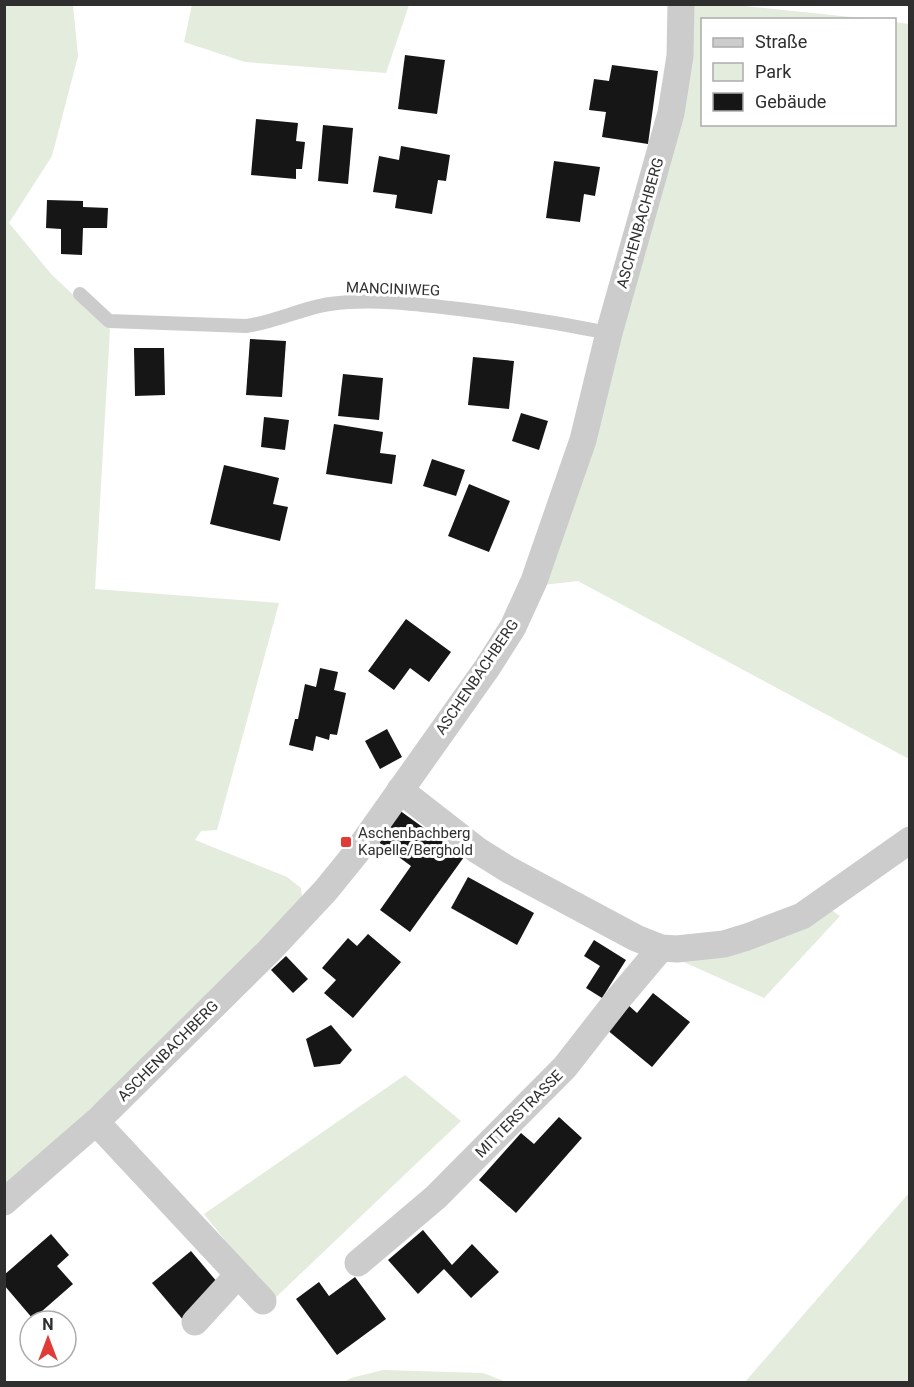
<svg xmlns="http://www.w3.org/2000/svg" width="914" height="1387" viewBox="0 0 914 1387" font-family="Roboto,sans-serif">
  <style>
    .green { fill: #e4ecdd }
    .building { fill: #161616 }
    .lines { fill: none; stroke-linecap: round; stroke-linejoin: round }
    .service { stroke: #ccc; stroke-width: 14 }
    .minor { stroke: #ccc; stroke-width: 27 }
    .poi-dot { fill: #e13b37; stroke: #fff; stroke-width: 2 }
    .labels { text-anchor: middle; stroke-width: 6; stroke-linejoin: round; paint-order: stroke }
    .street-label { font-size: 15px; fill: #2f2f2f; stroke: #fff }
    .poi-label { font-size: 15px; fill: #2f2f2f; stroke: #fff; text-anchor: start }
  </style>
  <rect width="100%" height="100%" fill="#fff"/>
  <g class="green">
    <polygon points="5,5 73,5 78,56 52,156 9,223 52,275 110,329 95,589 279,603 217,830 201,831 195,840 287,877 301,888 303,906 5,1190"/>
    <polygon points="192,5 192,4 409,5 386,73 245,62 184,42"/>
    <polygon points="691,5 736,5 870,19 702,20 702,124 894,124 895,22 909,24 909,759 578,581 543,585"/>
    <polygon points="830,909 840,916 764,998 677,959"/>
    <polygon points="405,1075 461,1121 273,1300 204,1214"/>
    <polygon points="909,1193 909,1382 745,1382"/>
    <polygon points="383,1370 483,1373 506,1382 344,1382 351,1378"/>
  </g>
  <g class="building">
    <polygon points="405,55 445,60 437,114 398,109"/>
    <polygon points="612,65 658,71 648,144 602,137 606,112 589,110 594,79 609,81"/>
    <polygon points="256,119 298,123 296,141 305,142 302,169 296,169 296,179 251,175"/>
    <polygon points="323,125 353,128 348,184 318,181"/>
    <polygon points="401,146 450,155 446,181 438,180 432,214 395,208 397,195 373,192 379,156 399,160"/>
    <polygon points="554,161 600,167 595,196 584,194 580,222 546,218"/>
    <polygon points="47,200 83,201 83,207 108,208 107,228 83,228 82,255 61,254 61,229 46,228"/>
    <polygon points="250,339 286,341 282,397 246,395"/>
    <polygon points="134,348 164,348 165,395 135,396"/>
    <polygon points="473,357 514,361 509,409 468,405"/>
    <polygon points="343,374 383,378 379,420 338,416"/>
    <polygon points="521,413 548,421 539,450 512,441"/>
    <polygon points="264,417 289,420 285,450 261,447"/>
    <polygon points="334,424 383,432 380,453 396,455 392,484 326,474"/>
    <polygon points="432,459 465,470 456,496 423,486"/>
    <polygon points="224,465 279,478 273,504 288,507 280,541 210,524"/>
    <polygon points="469,484 510,501 489,552 448,536"/>
    <polygon points="406,619 451,652 429,682 410,668 394,690 368,671"/>
    <polygon points="320,668 338,672 334,690 346,693 337,735 330,734 329,740 316,736 313,751 289,745 295,719 298,719 305,684 316,687"/>
    <polygon points="387,729 402,757 380,769 365,741"/>
    <polygon points="399,810 464,857 410,932 380,910 411,866 377,841"/>
    <polygon points="468,877 534,913 517,945 451,908"/>
    <polygon points="368,934 401,962 353,1018 324,993 336,980 322,968 348,938 357,946"/>
    <polygon points="594,940 626,960 602,998 586,988 600,966 584,956"/>
    <polygon points="286,956 308,979 293,993 271,970"/>
    <polygon points="653,993 690,1022 652,1067 606,1029 627,1004 637,1013"/>
    <polygon points="331,1025 352,1050 340,1064 314,1067 306,1039"/>
    <polygon points="559,1117 582,1138 516,1213 479,1180 521,1133 534,1144"/>
    <polygon points="423,1230 452,1265 472,1244 499,1272 471,1298 444,1269 418,1294 388,1260"/>
    <polygon points="51,1234 69,1255 57,1266 73,1284 33,1319 4,1285 4,1275"/>
    <polygon points="191,1251 223,1289 184,1321 152,1283"/>
    <polygon points="355,1277 386,1319 337,1355 296,1299 319,1282 329,1296"/>
  </g>
  <g class="lines">
    <path class="service" d="M80 294 109 321 246 326C275 322 302 308 330 304 372 298 417 304 459 309 509 315 559 323 609 333"/>
    <g class="minor">
      <polyline points="400,790 477,850 509,870 636,938 661,948 677,949 724,944 747,937 802,916 910,840"/>
      <polyline points="96,1122 263,1301"/>
      <polyline points="4,1202 96,1122 269,951 326,890 356,853 487,668 513,627 534,581 583,440 609,333 671,113 680,56 681,4"/>
      <polyline points="358,1263 436,1197 565,1067 618,999 661,948"/>
      <polyline points="195,1322 238,1275"/>
    </g>
  </g>
  <rect class="poi-dot" x="340" y="836" width="12" height="12" rx="3"/>
  <g class="labels">
    <g class="street-label">
      <text transform="translate(640 223) rotate(-74)" y="5">ASCHENBACHBERG</text>
      <text transform="translate(393 289) rotate(2)" y="5">MANCINIWEG</text>
      <text transform="translate(477 677) rotate(-56)" y="5">ASCHENBACHBERG</text>
      <text transform="translate(168 1051) rotate(-45)" y="5">ASCHENBACHBERG</text>
      <text transform="translate(519 1114) rotate(-45)" y="5">MITTERSTRASSE</text>
    </g>
    <g class="poi-label">
      <text x="358" y="838">Aschenbachberg<tspan x="358" dy="17">Kapelle/Berghold</tspan></text>
    </g>
  </g>
  <rect width="914" height="1387" fill="none" stroke="#2f2f2f" stroke-width="12"/>
  <rect x="701" y="18" width="195" height="108" fill="#ffffff" stroke="#acacac" stroke-width="1.5"/>
  <rect x="713" y="38" width="30" height="9" fill="#cccccc" stroke="#acacac" stroke-width="1.5"/>
  <text x="755" y="48" font-size="18" fill="#2f2f2f">Straße</text>
  <rect x="713" y="63" width="30" height="18" fill="#e4ecdd" stroke="#acacac" stroke-width="1.5"/>
  <text x="755" y="78" font-size="18" fill="#2f2f2f">Park</text>
  <rect x="713" y="93" width="30" height="18" fill="#161616" stroke="#acacac" stroke-width="1.5"/>
  <text x="755" y="108" font-size="18" fill="#2f2f2f">Gebäude</text>
  <g transform="translate(48 1339)"><circle r="28" fill="#ffffff" stroke="#acacac" stroke-width="1.5"/>
  <path d="M0-4.5L10 22L0 15L-10 22Z" fill="#e13b37"/>
  <text y="-9" font-size="16" font-weight="bold" text-anchor="middle" fill="#2f2f2f">N</text>
  </g>
</svg>
